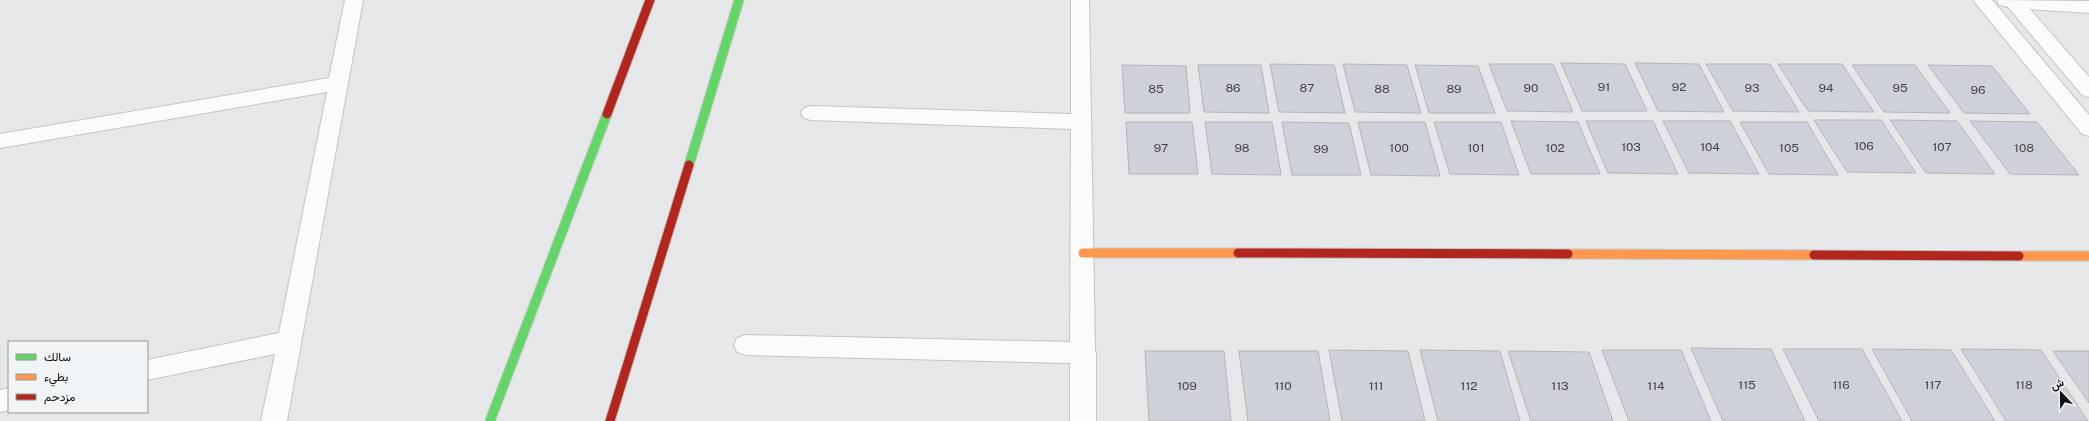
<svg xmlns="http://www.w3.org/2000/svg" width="2089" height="421" viewBox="0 0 2089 421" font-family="'Public Sans',Vazirmatn,sans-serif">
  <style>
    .building { fill: #cfd1da; stroke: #b4b4b5 }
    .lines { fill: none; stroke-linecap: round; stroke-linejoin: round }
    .street-casing { stroke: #c3c4c5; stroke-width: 2 }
    .fast-casing { stroke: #c3c4c5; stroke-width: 11 }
    .slow-casing { stroke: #c3c4c5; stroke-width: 11 }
    .jam-casing { stroke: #c3c4c5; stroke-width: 11 }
    .street { fill: #fbfbfc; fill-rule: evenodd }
    .fast { stroke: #63d668; stroke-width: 9 }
    .slow { stroke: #ff974d; stroke-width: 9 }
    .jam { stroke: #b3261e; stroke-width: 9 }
    .labels { text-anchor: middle; stroke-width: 4; stroke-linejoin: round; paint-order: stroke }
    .number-label { font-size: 12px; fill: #414245 }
  </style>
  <rect width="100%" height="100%" fill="#e5e7e8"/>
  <g class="building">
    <polygon points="1561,63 1625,64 1647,111 1582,111"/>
    <polygon points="1635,63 1699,64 1724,112 1658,111"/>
    <polygon points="1270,64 1334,65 1345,113 1279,112"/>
    <polygon points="1343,64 1407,65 1421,113 1355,112"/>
    <polygon points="1489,64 1553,64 1573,112 1507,111"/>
    <polygon points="1706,64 1770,64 1799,112 1733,111"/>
    <polygon points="1778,64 1842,64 1874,112 1808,111"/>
    <polygon points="1122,65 1186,66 1190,113 1125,113"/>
    <polygon points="1198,65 1261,65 1269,113 1204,112"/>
    <polygon points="1415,65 1478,66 1495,113 1429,113"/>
    <polygon points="1852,65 1915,65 1950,113 1884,112"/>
    <polygon points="1928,65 1992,66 2030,114 1964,113"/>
    <polygon points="1814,120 1881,120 1916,173 1847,172"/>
    <polygon points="1890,120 1957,121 1995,174 1926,173"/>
    <polygon points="1511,121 1578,122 1600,174 1531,174"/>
    <polygon points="1586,121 1653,121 1678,174 1608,173"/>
    <polygon points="1663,121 1730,121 1759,174 1689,173"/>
    <polygon points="1970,121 2037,122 2079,175 2010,174"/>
    <polygon points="1126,122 1192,122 1198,174 1129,174"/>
    <polygon points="1205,122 1272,122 1281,175 1212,174"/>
    <polygon points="1282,122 1349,123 1361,175 1292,175"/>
    <polygon points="1358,122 1425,122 1440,176 1371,175"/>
    <polygon points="1434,122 1501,122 1519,175 1450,174"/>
    <polygon points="1740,122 1807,122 1838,175 1769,174"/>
    <polygon points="1691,348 1771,349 1805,421 1723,421"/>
    <polygon points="1783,349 1862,349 1902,421 1819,421"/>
    <polygon points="1872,349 1951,350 1995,421 1912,421"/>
    <polygon points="1961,349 2041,350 2088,421 2006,421"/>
    <polygon points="1329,350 1408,351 1425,421 1342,421"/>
    <polygon points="1420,350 1500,351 1520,421 1438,421"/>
    <polygon points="1602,350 1681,350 1711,421 1629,421"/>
    <polygon points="1145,351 1224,351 1231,421 1149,421"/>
    <polygon points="1239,351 1318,351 1330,421 1248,421"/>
    <polygon points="1508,351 1589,352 1613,421 1531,421"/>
    <polygon points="2053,351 2089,351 2089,403"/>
  </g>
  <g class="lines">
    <g class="street-casing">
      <g id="street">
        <polygon points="345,0 363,0 287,421 261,421 275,354 147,380 147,360 279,333 327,92 0,148 0,134 329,78"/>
        <polygon points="1071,0 1089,0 1095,350 1096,353 1096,421 1070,421 1070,363 746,355 737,352 734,345 737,338 746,335 1070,342 1071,129 811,120 804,118 801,113 804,108 811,106 1071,114"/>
        <polygon points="1973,0 1992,0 2089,115 2089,136 2082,134"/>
        <polygon points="1997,0 2089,1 2089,13 2030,9 2089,77 2089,97 2082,95 2008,7 1999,5"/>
        <polygon points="9,388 9,410 0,412 0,390"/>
      </g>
    </g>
    <g class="fast-casing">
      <g id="fast">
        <polyline points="689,165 739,0"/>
        <polyline points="490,421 607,114"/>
      </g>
    </g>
    <g class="slow-casing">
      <g id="slow">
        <polyline points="1083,253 1238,253"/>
        <polyline points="1568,254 1814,255"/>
        <polyline points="2019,256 2089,256"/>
      </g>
    </g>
    <g class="jam-casing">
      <g id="jam">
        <polyline points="607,114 650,0"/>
        <polyline points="1238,253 1568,254"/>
        <polyline points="1814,255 2019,256"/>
        <polyline points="610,421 689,165"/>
      </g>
    </g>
    <use href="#street" class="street"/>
    <use href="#fast" class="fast"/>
    <use href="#slow" class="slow"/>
    <use href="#jam" class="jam"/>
  </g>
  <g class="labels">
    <g class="number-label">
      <text x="1604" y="91">91</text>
      <text x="1679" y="91">92</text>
      <text x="1233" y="92">86</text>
      <text x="1307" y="92">87</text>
      <text x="1531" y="92">90</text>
      <text x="1752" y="92">93</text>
      <text x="1826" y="92">94</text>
      <text x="1900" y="92">95</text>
      <text x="1156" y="93">85</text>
      <text x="1382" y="93">88</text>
      <text x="1454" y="93">89</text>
      <text x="1978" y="94">96</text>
      <text x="1864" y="150">106</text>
      <text x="1631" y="151">103</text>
      <text x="1710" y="151">104</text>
      <text x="1942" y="151">107</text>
      <text x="1161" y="152">97</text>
      <text x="1242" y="152">98</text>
      <text x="1399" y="152">100</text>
      <text x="1476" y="152">101</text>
      <text x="1555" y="152">102</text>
      <text x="1789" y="152">105</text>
      <text x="2024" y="152">108</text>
      <text x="1321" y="153">99</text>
      <text x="1747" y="389">115</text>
      <text x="1841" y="389">116</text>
      <text x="1933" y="389">117</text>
      <text x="2024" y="389">118</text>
      <text x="1187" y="390">109</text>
      <text x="1283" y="390">110</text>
      <text x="1376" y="390">111</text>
      <text x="1469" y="390">112</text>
      <text x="1560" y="390">113</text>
      <text x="1656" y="390">114</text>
    </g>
  </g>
  <rect x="8" y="341" width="140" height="72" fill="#f1f4f6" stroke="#96989a"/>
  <rect x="16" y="354" width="20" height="6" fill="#63d668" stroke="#96989a"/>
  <text x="44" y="361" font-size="12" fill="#0e0f0f">سالك</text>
  <rect x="16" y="374" width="20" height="6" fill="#ff974d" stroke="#96989a"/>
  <text x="44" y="381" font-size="12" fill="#0e0f0f">بطيء</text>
  <rect x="16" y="394" width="20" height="6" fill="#b3261e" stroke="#96989a"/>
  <text x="44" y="401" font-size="12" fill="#0e0f0f">مزدحم</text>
  <g transform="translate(2061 393) rotate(338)" stroke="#f1f4f6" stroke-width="3" paint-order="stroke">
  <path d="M0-3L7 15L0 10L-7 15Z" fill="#0e0f0f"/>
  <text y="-6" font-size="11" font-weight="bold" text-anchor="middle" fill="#0e0f0f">ش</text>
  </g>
</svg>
